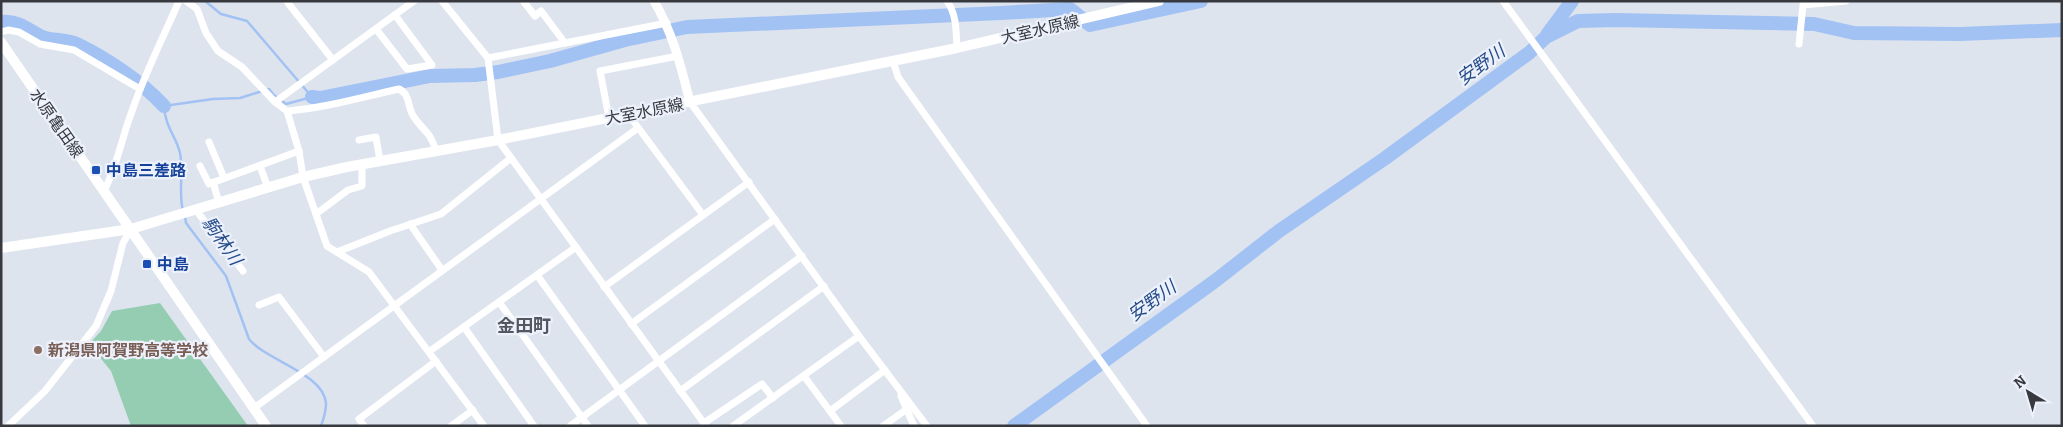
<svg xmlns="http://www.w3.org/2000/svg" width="2063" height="427" viewBox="0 0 2063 427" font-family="Bitter,'Noto Sans JP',serif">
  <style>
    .green { fill: #95cdb2 }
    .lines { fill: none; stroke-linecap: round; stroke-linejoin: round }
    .stream { stroke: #a2c2f4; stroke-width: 2.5 }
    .river { stroke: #a2c2f4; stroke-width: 14 }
    .minor { stroke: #fff; stroke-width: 7 }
    .tertiary { stroke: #fff; stroke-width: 9 }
    .secondary { stroke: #fff; stroke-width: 10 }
    .transit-dot { fill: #1a4fb4; stroke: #ecf1fc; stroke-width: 2 }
    .education-dot { fill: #8d6e63; stroke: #ecf1fc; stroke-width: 2 }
    .labels { text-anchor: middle; stroke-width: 4.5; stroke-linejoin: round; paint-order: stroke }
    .street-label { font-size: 16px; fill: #37393e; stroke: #ecf1fc }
    .transit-label { font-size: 16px; font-weight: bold; fill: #164399; stroke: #ecf1fc; text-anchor: start }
    .education-label { font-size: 16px; font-weight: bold; fill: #785e54; stroke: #ecf1fc; text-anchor: start }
    .water-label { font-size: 18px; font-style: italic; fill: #254c87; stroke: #ecf1fc }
    .neighbourhood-label { font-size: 18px; font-weight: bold; fill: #525760; stroke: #ecf1fc }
  </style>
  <rect width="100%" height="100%" fill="#dee4ee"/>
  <polygon class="green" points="160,303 248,426 131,426 111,371 89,344 101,331 112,311"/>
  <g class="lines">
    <g class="stream">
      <path d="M183 211C178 192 184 172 180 153 176 136 165 127 164 106L213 99 240 98 269 89 274 95 286 104 312 97 247 21 221 14 205 1"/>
      <path d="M185 216 186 223 226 276 249 339C265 360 323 373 326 403 326 411 324 418 321 426"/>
    </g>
    <g class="river">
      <path d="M1 22C17 20 27 29 40 36 51 41 66 39 77 44 106 58 142 82 164 106"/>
      <polyline points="1547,35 1572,1"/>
      <polyline points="312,97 320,98 430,76 475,75 498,72 550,61 625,40 687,27 1001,13 1070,9 1090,25 1201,1"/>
      <polyline points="1014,426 1215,281 1279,231 1384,159 1529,53 1546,37 1578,21 1616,20 1814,24 1854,33 1960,34 2062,30"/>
    </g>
    <g class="minor">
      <polyline points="186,1 197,9 206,33 218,51 242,67 275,102 287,111 299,151 303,177 327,246 369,272 484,426"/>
      <polyline points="442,1 488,58 498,140 706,426"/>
      <path d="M947 1C957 15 956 32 957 48"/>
      <polyline points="1503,1 1813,426"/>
      <polyline points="524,2 535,16 541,11 565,43"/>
      <polyline points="288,3 333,60"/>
      <polyline points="376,29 407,69 432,65 395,15"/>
      <polyline points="1,32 8,30 19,32 40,44 74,50 140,89"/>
      <polyline points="1799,44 1803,5 1846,1"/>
      <polyline points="488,58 667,23"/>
      <polyline points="893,61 898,77 1147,426"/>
      <polyline points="275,102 414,1"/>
      <polyline points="690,102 859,336 927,426"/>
      <path d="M287 111C325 108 362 97 399 89 411 95 407 108 414 117 423 131 431 132 436 151"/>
      <polyline points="628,114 703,215"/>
      <polyline points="609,118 600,71 678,56"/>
      <polyline points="359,140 376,137 380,161"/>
      <polyline points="209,142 224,178"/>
      <polyline points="200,166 209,184 299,151"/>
      <polyline points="260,166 268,188"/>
      <polyline points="213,182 219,203"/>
      <path d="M104 191C117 166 122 137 132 111 145 73 163 38 179 1"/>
      <polyline points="196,210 243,271"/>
      <polyline points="316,214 348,190 362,186 362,164"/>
      <polyline points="410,224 442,270"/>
      <polyline points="337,252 390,231 441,214 511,158"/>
      <polyline points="537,275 645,426"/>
      <polyline points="604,287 749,182"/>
      <polyline points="499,302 588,426"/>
      <polyline points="259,305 279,297 324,357"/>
      <polyline points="631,324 775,219"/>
      <polyline points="464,327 534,426"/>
      <polyline points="430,351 576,247"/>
      <polyline points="804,376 841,426"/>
      <polyline points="680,391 824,286"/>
      <polyline points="901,396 914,426"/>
      <polyline points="254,408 638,128"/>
      <polyline points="830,411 885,370"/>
      <polyline points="704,423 762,384 773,398"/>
      <polyline points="8,426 45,391 96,326 111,291 123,243 131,229"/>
      <polyline points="364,426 359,419 436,361"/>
      <polyline points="451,426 473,410"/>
      <polyline points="570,426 802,256"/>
      <polyline points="733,426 859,336"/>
      <polyline points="883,426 907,409"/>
    </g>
    <path class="tertiary" d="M654 1C673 33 681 67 690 102"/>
    <g class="secondary">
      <polyline points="1,42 266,426"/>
      <polyline points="1,248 131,229 303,177 347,167 498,140 957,48 1159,1"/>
    </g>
  </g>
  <g class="transit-dot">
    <rect x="91" y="165" width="10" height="10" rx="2.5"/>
    <rect x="142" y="259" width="10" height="10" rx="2.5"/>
  </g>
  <circle class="education-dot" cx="38" cy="350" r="5"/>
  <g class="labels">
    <g class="street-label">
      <text transform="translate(1040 29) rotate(-13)" y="6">大室水原線</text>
      <text transform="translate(644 111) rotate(-11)" y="6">大室水原線</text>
      <text transform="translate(57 123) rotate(55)" y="6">水原亀田線</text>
    </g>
    <g class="transit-label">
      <text x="106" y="176">中島三差路</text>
      <text x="157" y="270">中島</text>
    </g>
    <g class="education-label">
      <text x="48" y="356">新潟県阿賀野高等学校</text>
    </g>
    <g class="water-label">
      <text transform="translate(1481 65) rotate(-36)" y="6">安野川</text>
      <text transform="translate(222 241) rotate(55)" y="6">駒林川</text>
      <text transform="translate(1152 301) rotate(-36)" y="6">安野川</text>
    </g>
    <g class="neighbourhood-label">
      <text x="524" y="332">金田町</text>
    </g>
  </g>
  <rect width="2063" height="427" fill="none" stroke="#37393e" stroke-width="5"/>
  <g transform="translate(2028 392) rotate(322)" stroke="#ecf1fc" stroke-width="4" paint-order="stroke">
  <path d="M0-4L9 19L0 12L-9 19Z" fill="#37393e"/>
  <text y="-8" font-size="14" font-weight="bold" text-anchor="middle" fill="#37393e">N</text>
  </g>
</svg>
